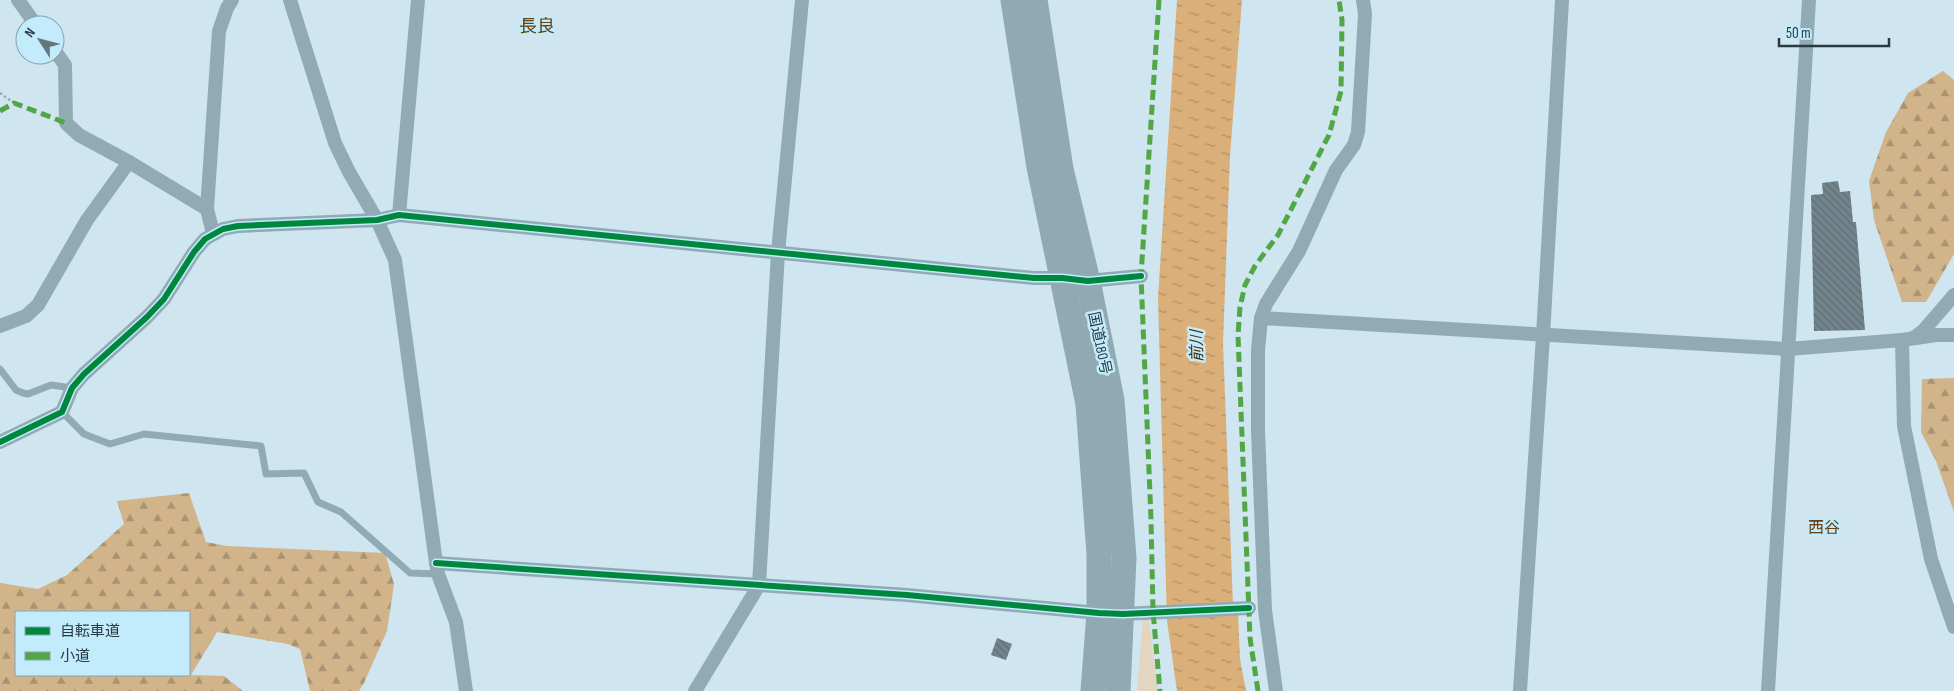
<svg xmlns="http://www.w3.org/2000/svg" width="1954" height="691" viewBox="0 0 1954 691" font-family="'Sofia Sans Condensed','Noto Sans JP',sans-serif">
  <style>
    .green { fill: #e4d5c1 }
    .forest { fill: url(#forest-firs); fill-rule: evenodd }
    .water { fill: url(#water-ripples) }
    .building { fill: url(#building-back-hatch) }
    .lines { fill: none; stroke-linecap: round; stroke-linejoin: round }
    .path { stroke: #98acb4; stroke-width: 2.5; stroke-dasharray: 2.5 2.5; stroke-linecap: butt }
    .lane { stroke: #91abb5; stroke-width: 7 }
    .street { stroke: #91abb5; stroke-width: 14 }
    .highway { stroke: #91a9b3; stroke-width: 25 }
    .quiet { stroke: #51a646; stroke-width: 5; stroke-dasharray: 10 5; stroke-linecap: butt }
    .cycleway-casing { stroke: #c2ebfc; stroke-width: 9 }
    .cycleway { stroke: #00873e; stroke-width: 6 }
    .labels { text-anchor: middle; stroke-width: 5; stroke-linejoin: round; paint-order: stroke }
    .street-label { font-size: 15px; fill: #2a3a41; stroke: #c2ebfc }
    .water-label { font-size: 16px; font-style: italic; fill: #492c09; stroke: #c2ebfc }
    .neighbourhood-label { font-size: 16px; fill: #664011; stroke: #c2ebfc }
    .quarter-label { font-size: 18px; fill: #664011; stroke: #c2ebfc }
  </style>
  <defs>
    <pattern id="forest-firs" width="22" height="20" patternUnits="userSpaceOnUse" patternTransform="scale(1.25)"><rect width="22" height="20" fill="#d1b48a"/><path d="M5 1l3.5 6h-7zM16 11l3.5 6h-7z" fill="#aa9372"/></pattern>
    <pattern id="water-ripples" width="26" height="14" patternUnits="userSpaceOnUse" patternTransform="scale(1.25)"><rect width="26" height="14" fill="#daaf79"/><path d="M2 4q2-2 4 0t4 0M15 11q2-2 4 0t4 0" fill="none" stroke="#b18f65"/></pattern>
    <pattern id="building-back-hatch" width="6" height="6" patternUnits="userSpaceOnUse" patternTransform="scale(1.25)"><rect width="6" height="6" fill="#72848b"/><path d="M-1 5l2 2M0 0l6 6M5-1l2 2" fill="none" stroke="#5e6d73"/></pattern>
  </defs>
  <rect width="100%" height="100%" fill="#cfe5ef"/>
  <polygon class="green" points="1143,616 1149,620 1158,691 1137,691"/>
  <g class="forest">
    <polygon points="1943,71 1954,80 1954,254 1926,302 1902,302 1874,220 1869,181 1886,132 1908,93"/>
    <polygon points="1954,378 1954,512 1936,461 1921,432 1922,379"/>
    <path d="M189 493 206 542 227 546 385 553 394 584 387 631 364 683 359 691H310L300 649 288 644 217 632 191 675 224 676 243 691H0V583L38 589 67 575 124 524 117 501ZM16 612H189V675H16Z"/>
  </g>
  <polygon class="water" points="1177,0 1242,0 1230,156 1223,343 1233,605 1238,612 1240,659 1246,691 1177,691 1167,621 1158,298"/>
  <g class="building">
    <polygon points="1838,181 1840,192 1850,191 1853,222 1856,222 1865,330 1814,331 1811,195 1823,194 1822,183"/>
    <polygon points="997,638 1012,644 1006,660 991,655"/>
  </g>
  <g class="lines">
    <polyline class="path" points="0,93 14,103"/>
    <g class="lane">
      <polyline points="0,369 16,390 23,393 28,394 51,385 72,388"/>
      <polyline points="62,412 84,434 110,444 144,434 261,446 266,474 304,473 318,502 341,512 410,573 438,574"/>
    </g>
    <g class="street">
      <polyline points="18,0 36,25"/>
      <polyline points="290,0 335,143 349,172 377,220 395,260 436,563 438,574 456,622 466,691"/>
      <polyline points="55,51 65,65 66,123 79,135 129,162 207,209"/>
      <polyline points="399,215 418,0"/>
      <polyline points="213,233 207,209 219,31 227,8 232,0"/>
      <polyline points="1261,318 1788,349 1902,340 1936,335 1954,335"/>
      <polyline points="0,326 26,316 38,305 87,220 129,162"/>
      <polyline points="1915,337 1924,330 1954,295"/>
      <polyline points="1902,340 1904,426 1931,559 1954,627"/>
      <polyline points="0,442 62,412 72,388 84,374 147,317 164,299 194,252 205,239 223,229 238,226 377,220 399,215 1034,278 1062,278 1088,281 1141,276"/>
      <polyline points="436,563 907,595 1099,613 1123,614 1249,608"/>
      <polyline points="695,691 759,585 778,252 802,0"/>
      <polyline points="1276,691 1265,610 1258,431 1258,350 1261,318 1266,304 1299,251 1336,170 1354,145 1358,132 1365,14 1363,0"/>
      <polyline points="1520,691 1543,336 1562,0"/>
      <polyline points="1768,691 1809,0"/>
    </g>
    <g class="highway">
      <polyline points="1013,0 1039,167 1088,404 1099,554 1099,613 1093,691"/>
      <polyline points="1035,0 1061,169 1088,281 1112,400 1124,558 1118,691"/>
    </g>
    <g class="quiet">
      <polyline points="1159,0 1141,276 1151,519 1153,611 1160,691"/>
      <polyline points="0,111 14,103 66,123"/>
      <polyline points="1258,691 1250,638 1238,335 1240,307 1245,285 1255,266 1278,235 1329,135 1341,91 1342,20 1339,0"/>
    </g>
    <g class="cycleway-casing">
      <g id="cycleway">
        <polyline points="0,442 62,412 72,388 84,374 147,317 164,299 194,252 205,239 223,229 238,226 377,220 399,215 1034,278 1062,278 1088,281 1141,276"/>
        <polyline points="436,563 907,595 1099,613 1123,614 1249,608"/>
      </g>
    </g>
    <use href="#cycleway" class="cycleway"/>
  </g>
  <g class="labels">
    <g class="street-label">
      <text transform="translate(1100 343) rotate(78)" y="5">国道180号</text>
    </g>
    <g class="water-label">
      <text transform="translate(1196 346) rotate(-91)" y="6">前川</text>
    </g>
    <g class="neighbourhood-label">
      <text x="1824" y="533">西谷</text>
    </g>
    <g class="quarter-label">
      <text x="537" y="32">長良</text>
    </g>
  </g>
  <rect x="15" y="611" width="175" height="65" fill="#c2ebfc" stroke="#85a4b1"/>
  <rect x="25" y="627" width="25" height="8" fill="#00873e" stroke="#85a4b1"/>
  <text x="60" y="636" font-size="15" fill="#2a3a41">自転車道</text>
  <rect x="25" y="652" width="25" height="8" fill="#51a646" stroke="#85a4b1"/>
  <text x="60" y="661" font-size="15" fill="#2a3a41">小道</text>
  <g transform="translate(40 40) rotate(306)"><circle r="24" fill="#c2ebfc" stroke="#85a4b1"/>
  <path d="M0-4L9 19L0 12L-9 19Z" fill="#64767e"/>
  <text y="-8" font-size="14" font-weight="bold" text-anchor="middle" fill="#2a3a41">N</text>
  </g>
  <path d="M1779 38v8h110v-8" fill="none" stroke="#2a3a41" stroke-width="2.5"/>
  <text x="1786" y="38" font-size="15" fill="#2a3a41" stroke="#c2ebfc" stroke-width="4" paint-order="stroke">50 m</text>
</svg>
